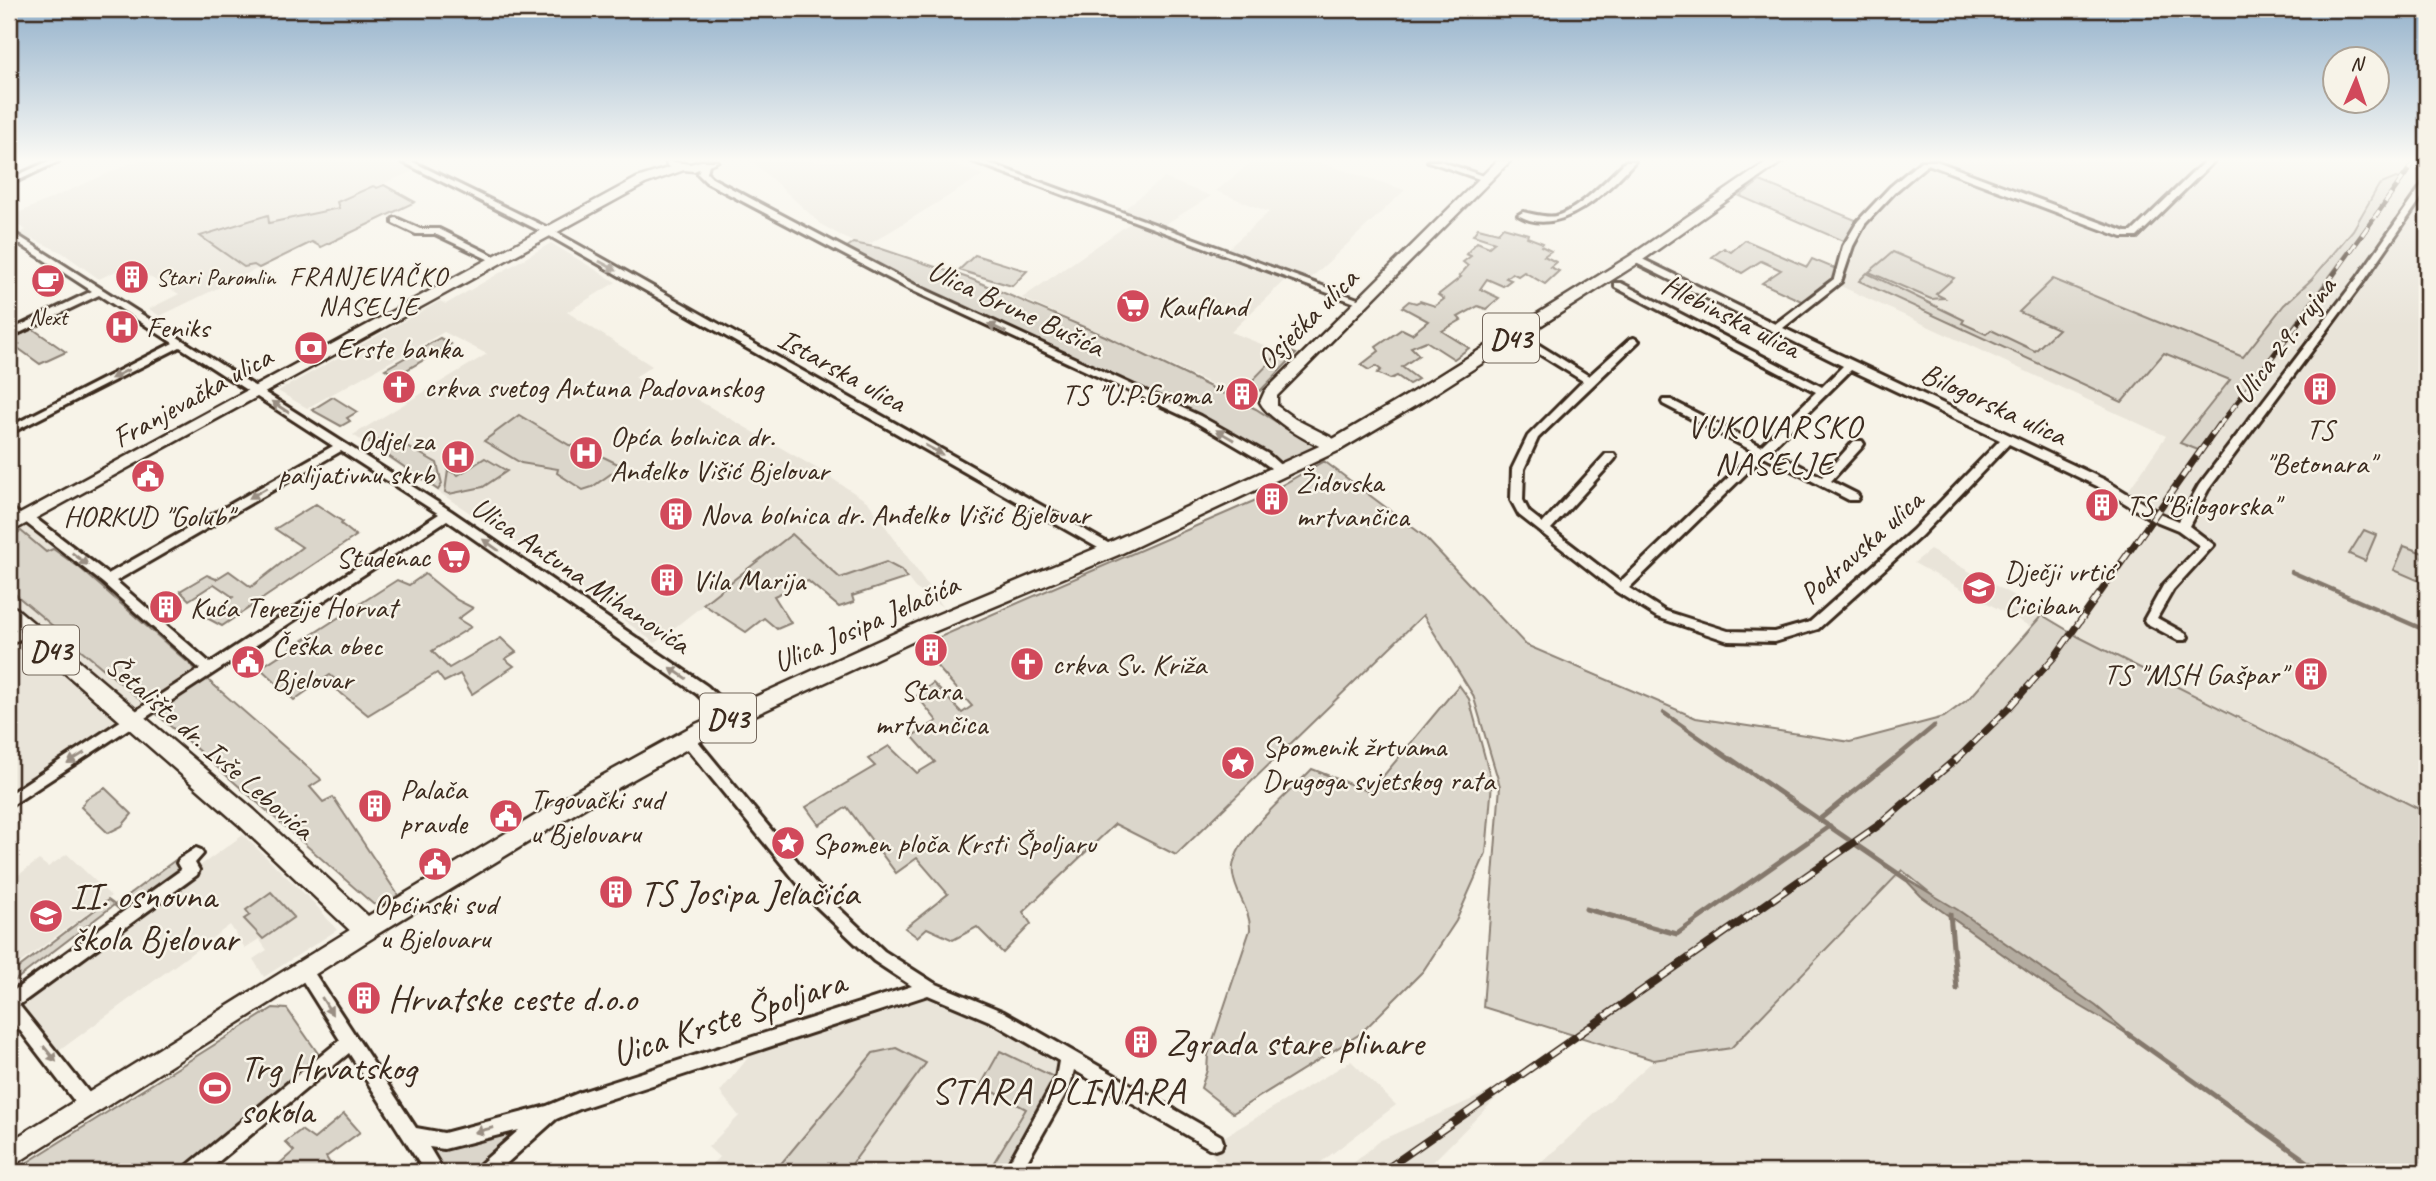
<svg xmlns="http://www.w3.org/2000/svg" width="2436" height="1181" viewBox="0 0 2436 1181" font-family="Caveat,sans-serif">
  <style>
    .built { fill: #e9e4d9 }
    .green { fill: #dbd6cb; stroke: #8b8074; stroke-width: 2 }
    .water { fill: #b4aca0; stroke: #84786c; stroke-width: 2 }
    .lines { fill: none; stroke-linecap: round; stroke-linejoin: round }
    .stream-far1 { stroke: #84786c; stroke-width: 4.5 }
    .stream { stroke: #84786c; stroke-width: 5 }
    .street-casing { stroke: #3b2a1e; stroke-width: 6 }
    .secondary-casing { stroke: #3b2a1e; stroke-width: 5 }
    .primary-casing { stroke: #3b2a1e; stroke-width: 5 }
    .street { fill: #f7f3e8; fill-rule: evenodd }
    .secondary { fill: #f7f3e8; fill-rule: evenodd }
    .primary { fill: #f7f3e8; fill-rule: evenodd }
    .rail-far2-casing { stroke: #3b2a1e; stroke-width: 5 }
    .rail-far1-casing { stroke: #3b2a1e; stroke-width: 7 }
    .rail-casing { stroke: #3b2a1e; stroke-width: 8 }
    .rail-far2 { stroke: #f7f3e8; stroke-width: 3.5; stroke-dasharray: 10; stroke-linecap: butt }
    .rail-far1 { stroke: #f7f3e8; stroke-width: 4.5; stroke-dasharray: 13; stroke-linecap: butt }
    .rail { stroke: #f7f3e8; stroke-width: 5; stroke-dasharray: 17; stroke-linecap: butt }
    .oneway { fill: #998e83 }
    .labels { text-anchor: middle; stroke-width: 5; stroke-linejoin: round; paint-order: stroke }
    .far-poi-label { font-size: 24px; fill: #3b2a1e; stroke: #f7f3e8; text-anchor: start }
    .far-neighbourhood-label { font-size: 26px; letter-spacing: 2px; fill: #3b2a1e; stroke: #f7f3e8 }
    .shield { fill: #f7f3e8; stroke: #73665b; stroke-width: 2 }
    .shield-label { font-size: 28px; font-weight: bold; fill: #3b2a1e }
    .poi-label { font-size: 30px; fill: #3b2a1e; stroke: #f7f3e8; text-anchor: start }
    .street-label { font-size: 30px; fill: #3b2a1e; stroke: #f7f3e8 }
    .neighbourhood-label { font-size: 32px; letter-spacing: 2px; fill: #3b2a1e; stroke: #f7f3e8 }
    .near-poi-label { font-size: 37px; fill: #3b2a1e; stroke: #f7f3e8; text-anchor: start }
    .near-street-label { font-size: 37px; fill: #3b2a1e; stroke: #f7f3e8 }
    .near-neighbourhood-label { font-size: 38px; letter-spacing: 2px; fill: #3b2a1e; stroke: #f7f3e8 }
  </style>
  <rect width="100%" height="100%" fill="#f7f3e8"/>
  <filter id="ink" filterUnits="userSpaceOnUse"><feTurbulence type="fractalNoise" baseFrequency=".0143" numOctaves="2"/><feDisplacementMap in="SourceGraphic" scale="14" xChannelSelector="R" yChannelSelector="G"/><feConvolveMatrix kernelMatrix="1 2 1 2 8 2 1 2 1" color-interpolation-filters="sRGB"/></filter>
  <g filter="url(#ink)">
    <g class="built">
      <polygon points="136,161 405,161 421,168 338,202 339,208 269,224 268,216 201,236 244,266 254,265 259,268 160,316 149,309 179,294 129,265 99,279 63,253 33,239 24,243 13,236 26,230 9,220 9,217"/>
      <polygon points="752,161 945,161 983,175 863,248 822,225"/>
      <polygon points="1253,161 1315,161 1405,190 1309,280 1291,274 1231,332 1286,354 1256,386 1238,379 1227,391 1022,298 1133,221 1222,254 1269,212 1216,191"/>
      <polygon points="1912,161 2427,161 2427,813 2072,632 2155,517 2124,497 2166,436 1834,283 1861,223 1920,164"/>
      <polygon points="1164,178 1211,196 1159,228 1119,213"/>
      <polygon points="551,243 616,282 567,312 652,366 635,377 663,397 677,388 816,468 868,502 944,608 915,588 901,570 840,578 792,535 655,643 548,565 353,435 487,354 444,332 307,408 278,391 440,301 446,304"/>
      <polygon points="26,517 208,669 9,801 9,527"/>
      <polygon points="1930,550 2044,612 2033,628 1914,563"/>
      <polygon points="243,835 314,903 337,930 264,977 253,959 267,950 259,939 245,948 230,925 52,1056 9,1003"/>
      <polygon points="67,854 111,896 9,971 9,882 39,860 48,867"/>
      <polygon points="1901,870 1950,909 2322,1172 1531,1172 1654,1060 1731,1048"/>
      <polygon points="928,988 1068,1058 1046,1115 1012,1172 704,1172 719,1157 708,1147 739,1116 720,1092 761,1042"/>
      <polygon points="1351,1061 1396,1105 1308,1172 1225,1172 1207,1147"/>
      <polygon points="1513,1081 1423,1172 1343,1172 1381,1140"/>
    </g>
    <g class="green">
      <polygon points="2396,178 2401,179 2201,451 2180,443 2230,380 2164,353 2122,402 1859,281 1867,273 1964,320 1962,323 1986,334 1991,330 2035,351 2058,329 2019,312 2053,279 2243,357 2284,305 2312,279 2353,230 2379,185"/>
      <polygon points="1760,181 1858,221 1845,242 1740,196"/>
      <polygon points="384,185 415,202 321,247 312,242 259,268 254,265 244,267 200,236 268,215 269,223 339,208 337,202 373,186 377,188"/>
      <polygon points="1503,227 1528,234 1527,237 1543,243 1541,246 1551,251 1544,256 1556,262 1550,267 1559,271 1545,284 1524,272 1518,276 1512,273 1506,278 1511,280 1503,286 1487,279 1480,289 1499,298 1486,309 1478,306 1458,317 1461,320 1442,331 1469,348 1454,359 1426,341 1411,347 1419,355 1402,367 1418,379 1409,384 1397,376 1390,379 1377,373 1381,370 1376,366 1369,370 1361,365 1379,351 1376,347 1402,329 1412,334 1428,321 1402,307 1409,301 1416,303 1420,301 1435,306 1444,299 1438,295 1461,277 1459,276 1468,266 1463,262 1471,256 1466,254 1477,242 1489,247 1495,242 1473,235 1478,228 1498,233"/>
      <polygon points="1745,240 1807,267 1812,259 1841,271 1840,275 1808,304 1762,283 1781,270 1761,261 1742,273 1712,257 1724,248 1731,252"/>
      <polygon points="853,243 879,248 971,279 1105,336 1256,409 1319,449 1279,470 1196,418 841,251"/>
      <polygon points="1893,252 1954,278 1936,294 1944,298 1931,299 1869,272"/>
      <polygon points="975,255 1027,271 1012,286 959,270"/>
      <polygon points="33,329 66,352 40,364 15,346 19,344 11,339"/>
      <polygon points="440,338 451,344 396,376 385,369"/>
      <polygon points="1283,349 1296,354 1260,391 1247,386"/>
      <polygon points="333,397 357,412 347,418 350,421 341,426 312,410"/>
      <polygon points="519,415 569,445 585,448 622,466 592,487 583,490 557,473 558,469 521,463 484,441"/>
      <path d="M365 440C398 440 409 447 437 463L442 484 438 490Z"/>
      <polygon points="485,458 507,471 483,487 449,494 445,492 448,470 458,475"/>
      <polygon points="1324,461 1424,536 1526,645 1696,718 1850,742 1944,717 1971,697 2042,615 2079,637 2427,813 2427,1172 2322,1172 1950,909 1902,870 1731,1048 1654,1060 1483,1007 1500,786 1473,695 1423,615 1176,855 1115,824 1023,912 1031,924 1003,953 977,927 953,940 927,928 917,937 905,928 948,894 917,858 896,873 847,807 819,825 806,807 875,766 868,759 889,746 917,773 935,762 912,736 937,721 917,696 933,683 962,713 972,706 919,646 1256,500"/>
      <polygon points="316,504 343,522 341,524 356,536 222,626 205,617 233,597 214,584 189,600 180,591 207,575 216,579 229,571 251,587 302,547 275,529"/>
      <polygon points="2364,530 2376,535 2365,561 2349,554"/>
      <polygon points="21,531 46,552 53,549 80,568 320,778 321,780 310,787 323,802 333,797 398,895 381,907 373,904 144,703 9,589 9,538"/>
      <polygon points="792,534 840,578 886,562 901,570 907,578 852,596 854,602 839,607 808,581 774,596 791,623 777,629 764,618 746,632 703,604"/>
      <polygon points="2404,546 2423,553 2422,558 2427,560 2427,575 2424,583 2394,570"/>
      <polygon points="425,574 457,600 473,608 458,619 471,627 432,651 449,668 501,638 516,652 505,659 514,666 472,694 460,674 444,682 437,673 368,715 337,690 342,685 330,675 294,700 260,668 397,580 409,585"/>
      <path d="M1459 685 1469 699 1492 783 1486 853 1456 921 1423 971 1360 1034 1233 1113 1201 1088 1207 1070 1208 1055 1250 930C1251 910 1235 894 1233 874 1228 842 1291 792 1312 769L1370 792Z"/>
      <polygon points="105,788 132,814 122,826 108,833 81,807 86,799"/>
      <polygon points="178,858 192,870 128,917 114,905 9,985 9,975 108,900 115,905"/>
      <polygon points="271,892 294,917 263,939 244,919 250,915 246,910"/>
      <polygon points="273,1008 287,1009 322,1059 182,1172 12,1172"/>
      <polygon points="896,1048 926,1063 846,1172 774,1172 873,1053"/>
      <polygon points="1000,1051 1058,1079 1046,1115 1012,1172 988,1172 1026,1109 981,1085"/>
      <polygon points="344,1114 360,1132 326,1157 335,1172 270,1172 294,1151 285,1142 301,1130 314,1139"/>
      <polygon points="517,1129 474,1172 443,1172 430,1150"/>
    </g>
    <polygon class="water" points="1903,877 1958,910 2096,1006 2133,1037 2053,990 1921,896"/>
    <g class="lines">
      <g class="stream-far1">
        <polyline points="2292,572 2427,631"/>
        <polyline points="1664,713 1733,761"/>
        <polyline points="1892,761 1934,726"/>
      </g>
      <g class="stream">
        <polyline points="1731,759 1906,879"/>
        <polyline points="1820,819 1894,759"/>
        <polyline points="1586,909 1677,934 1830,826"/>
        <polyline points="1950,914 1957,989"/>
        <polyline points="2128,1034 2322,1172"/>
      </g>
      <g class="street-casing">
        <g id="street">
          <polygon points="49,161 59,161 9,185 9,179"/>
          <polygon points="401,161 411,161 552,230 1115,547 1117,550 1115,553 1107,553 546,234"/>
          <polygon points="972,161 983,161 1366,302 1361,305 1358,304"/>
          <polygon points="1428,161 1440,161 1489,178 1482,180"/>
          <path d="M1626 161H1635C1609 190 1560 240 1518 215L1523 212C1533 214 1546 218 1556 216 1580 210 1609 177 1626 161Z"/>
          <path d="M1921 161H1936L2126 232H2132L2205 161H2214L2137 237H2122L1928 164 1896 191 1865 224 1853 246 1841 282 1783 328 2105 480 2159 513 2179 521 2199 485 2358 277 2424 182 2427 181V190L2364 281 2208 490 2189 526 2214 545 2173 590 2157 618 2186 634 2188 637 2186 640H2178L2146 623 2144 620 2164 584 2200 546 2178 530 2151 519 2097 486 2009 444 1921 536 1818 629 1775 642 1728 641 1657 617 1617 592 1519 515 1511 500 1512 469 1528 436 1583 381 1512 337V333H1520L1589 376 1630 339 1634 338 1639 341 1538 438 1524 469 1523 500 1529 512 1543 523 1606 454H1614L1616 457 1614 460 1551 529 1620 582 1755 452 1663 404 1662 402 1663 400H1671L1761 446 1816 392 1615 287V283H1621L1822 387 1843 366 1632 261V257H1638L1775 324 1834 279 1843 246 1858 221 1890 187ZM1851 370 2000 440 1913 530 1810 622 1775 632 1728 631 1665 611 1629 588 1764 456 1849 500H1857L1859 497 1857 494 1831 481 1862 447 1864 444 1862 441H1854L1822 477 1770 450Z"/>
          <polygon points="702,162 709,164 707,173 712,178 915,285 1200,416 1268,454 1288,472 1282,476 1260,460 1192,420 909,289 706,182 698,174"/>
          <polygon points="396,218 420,229 439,229 502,260 497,263 494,262 435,234 416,234 393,223 393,219"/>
          <path d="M9 230 451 511 707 686 735 713 737 717 735 721 730 722 725 721 697 694 447 520 9 807V794L200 669 103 583 25 522 20 525 9 517V507L21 515 26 513 30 514 108 574 333 446 180 347 9 434V427L173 343 99 295 9 338V331L92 291 9 237ZM341 451 439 514 210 663 116 581Z"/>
          <polygon points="27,625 31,627 33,630 31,633 9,645 9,634"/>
          <polygon points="687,733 692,734 826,896 884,951 934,983 1004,1012 1221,1136 1223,1142 1221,1148 1215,1150 1209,1148 1074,1070 1070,1086 1021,1172 1004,1172 1056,1078 1059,1061 992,1022 928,995 582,1108 556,1119 497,1172 475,1172 478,1166 519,1130 444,1149 429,1147 444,1172 425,1172 349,1053 206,1172 185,1172 187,1166 340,1040 299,975 296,970 299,965 304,963 309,965 416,1128 444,1133 547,1106 581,1092 912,986 874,961 816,906 682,742 680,738 682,734"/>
          <polygon points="196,848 201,850 203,854 195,863 199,870 197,875 19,1005 94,1099 96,1105 94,1111 88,1113 82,1111 9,1016 9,994 181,870 177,863 179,859"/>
        </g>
      </g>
      <g class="secondary-casing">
        <g id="secondary">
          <polygon points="666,161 690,164 701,161 718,161 694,171 684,170 645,184 9,533 9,520 637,178 671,167 667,166"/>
          <path d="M1497 161H1510L1277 396V406L1295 419 1340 442 1342 446 1340 450C1322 454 1267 418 1260 402L1265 391Z"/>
          <polygon points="366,920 374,923 377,930 374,937 9,1168 9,1142"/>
        </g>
      </g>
      <g class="primary-casing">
        <polygon id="primary" points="1768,161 1783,161 1640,262 1423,401 1340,450 1118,555 931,633 710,736 607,794 366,941 358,938 238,824 9,624 9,606 16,608 254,810 368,916 591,782 696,724 917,623 1104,545 1328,442 1411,393 1630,256"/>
      </g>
      <use href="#street" class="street"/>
      <use href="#secondary" class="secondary"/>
      <use href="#primary" class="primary"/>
      <g class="rail-far2-casing">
        <polyline id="rail-far2" points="2218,427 2303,317 2415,161"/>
      </g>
      <g class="rail-far1-casing">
        <polyline id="rail-far1" points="1955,761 2008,709 2056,655 2219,425"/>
      </g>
      <g class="rail-casing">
        <polyline id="rail" points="1382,1172 1879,825 1956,759"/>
      </g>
      <use href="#rail-far2" class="rail-far2"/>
      <use href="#rail-far1" class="rail-far1"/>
      <use href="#rail" class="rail"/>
    </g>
    <defs><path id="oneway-solid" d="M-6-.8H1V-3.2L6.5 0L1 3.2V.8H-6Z" transform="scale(1.75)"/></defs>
    <g class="oneway">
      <use href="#oneway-solid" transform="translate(608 266) rotate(29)"/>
      <use href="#oneway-solid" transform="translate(997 328) rotate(-155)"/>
      <use href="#oneway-solid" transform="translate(120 374) rotate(153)"/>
      <use href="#oneway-solid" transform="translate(280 407) rotate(-147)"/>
      <use href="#oneway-solid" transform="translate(1225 435) rotate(-150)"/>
      <use href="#oneway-solid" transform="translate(934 450) rotate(29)"/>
      <use href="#oneway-solid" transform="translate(258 493) rotate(150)"/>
      <use href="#oneway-solid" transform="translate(491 545) rotate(-145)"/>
      <use href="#oneway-solid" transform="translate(80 559) rotate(38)"/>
      <use href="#oneway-solid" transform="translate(678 673) rotate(-146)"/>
      <use href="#oneway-solid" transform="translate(76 758) rotate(148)"/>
      <use href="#oneway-solid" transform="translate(327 1006) rotate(58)"/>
      <use href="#oneway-solid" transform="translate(50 1054) rotate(51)"/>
      <use href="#oneway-solid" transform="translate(484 1130) rotate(165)"/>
    </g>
  </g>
  <linearGradient id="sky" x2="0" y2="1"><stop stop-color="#93b1cb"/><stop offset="0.49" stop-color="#fbfaf5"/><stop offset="1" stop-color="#fbfaf5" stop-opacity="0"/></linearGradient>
  <rect width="2436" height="326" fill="url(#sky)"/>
  <defs>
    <g id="building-disc" transform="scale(1.75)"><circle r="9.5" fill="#d1495b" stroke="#f7f3e8"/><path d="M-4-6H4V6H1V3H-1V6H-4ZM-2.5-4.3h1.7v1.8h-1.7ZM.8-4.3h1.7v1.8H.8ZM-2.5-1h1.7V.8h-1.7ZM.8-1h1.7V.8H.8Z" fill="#fff"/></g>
    <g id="cafe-disc" transform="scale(1.75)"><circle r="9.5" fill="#d1495b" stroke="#f7f3e8"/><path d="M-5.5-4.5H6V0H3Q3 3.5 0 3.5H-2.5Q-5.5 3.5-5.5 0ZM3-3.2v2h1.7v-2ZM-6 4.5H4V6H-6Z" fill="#fff"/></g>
    <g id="supermarket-disc" transform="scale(1.75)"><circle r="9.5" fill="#d1495b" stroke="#f7f3e8"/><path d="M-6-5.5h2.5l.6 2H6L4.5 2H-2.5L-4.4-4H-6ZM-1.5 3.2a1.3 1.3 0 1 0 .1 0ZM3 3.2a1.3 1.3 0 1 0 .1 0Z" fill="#fff"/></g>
    <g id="hospital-disc" transform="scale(1.75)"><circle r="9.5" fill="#d1495b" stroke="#f7f3e8"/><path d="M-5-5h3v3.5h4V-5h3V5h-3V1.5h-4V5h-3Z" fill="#fff"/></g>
    <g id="bank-disc" transform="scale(1.75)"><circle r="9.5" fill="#d1495b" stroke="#f7f3e8"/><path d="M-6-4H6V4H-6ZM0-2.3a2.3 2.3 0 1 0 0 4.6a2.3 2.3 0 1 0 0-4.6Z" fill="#fff"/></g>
    <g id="church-disc" transform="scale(1.75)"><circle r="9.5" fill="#d1495b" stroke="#f7f3e8"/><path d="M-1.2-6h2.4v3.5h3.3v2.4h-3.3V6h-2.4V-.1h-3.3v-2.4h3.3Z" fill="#fff"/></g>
    <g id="civic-disc" transform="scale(1.75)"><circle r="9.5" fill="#d1495b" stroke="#f7f3e8"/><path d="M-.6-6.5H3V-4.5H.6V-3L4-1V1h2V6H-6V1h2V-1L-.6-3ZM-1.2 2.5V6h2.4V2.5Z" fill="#fff"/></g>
    <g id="school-disc" transform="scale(1.75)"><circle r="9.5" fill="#d1495b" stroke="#f7f3e8"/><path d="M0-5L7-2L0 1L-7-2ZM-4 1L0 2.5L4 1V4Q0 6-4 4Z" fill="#fff"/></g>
    <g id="sight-disc" transform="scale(1.75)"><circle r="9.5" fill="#d1495b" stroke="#f7f3e8"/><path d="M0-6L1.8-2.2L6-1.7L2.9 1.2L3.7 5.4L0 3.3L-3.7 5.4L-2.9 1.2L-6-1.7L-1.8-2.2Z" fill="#fff"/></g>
    <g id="stadium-disc" transform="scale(1.75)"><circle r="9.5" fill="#d1495b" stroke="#f7f3e8"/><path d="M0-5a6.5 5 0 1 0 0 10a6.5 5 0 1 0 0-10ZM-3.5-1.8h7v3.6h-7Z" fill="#fff"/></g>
  </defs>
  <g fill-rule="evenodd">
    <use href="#building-disc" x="132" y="277"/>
    <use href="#cafe-disc" x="48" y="281"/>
    <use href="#supermarket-disc" x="1133" y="306"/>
    <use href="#hospital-disc" x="122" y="327"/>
    <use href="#bank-disc" x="311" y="348"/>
    <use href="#church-disc" x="399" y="387"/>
    <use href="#building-disc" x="2320" y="389"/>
    <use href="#building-disc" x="1242" y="394"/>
    <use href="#hospital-disc" x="586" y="453"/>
    <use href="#hospital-disc" x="458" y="457"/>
    <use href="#civic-disc" x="148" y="476"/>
    <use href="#building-disc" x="1272" y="499"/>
    <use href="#building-disc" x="2102" y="505"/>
    <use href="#building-disc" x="676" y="514"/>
    <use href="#supermarket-disc" x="454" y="557"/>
    <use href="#building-disc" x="667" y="580"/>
    <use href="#school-disc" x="1979" y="588"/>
    <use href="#building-disc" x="166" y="607"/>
    <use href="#building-disc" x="931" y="650"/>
    <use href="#civic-disc" x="248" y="662"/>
    <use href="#church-disc" x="1027" y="664"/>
    <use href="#building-disc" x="2311" y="674"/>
    <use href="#sight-disc" x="1238" y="763"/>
    <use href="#building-disc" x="375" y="806"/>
    <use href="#civic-disc" x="506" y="816"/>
    <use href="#sight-disc" x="788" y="843"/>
    <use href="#civic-disc" x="435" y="864"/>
    <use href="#building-disc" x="616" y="892"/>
    <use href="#school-disc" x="46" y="916"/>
    <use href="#building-disc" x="364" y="998"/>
    <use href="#building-disc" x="1141" y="1042"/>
    <use href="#stadium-disc" x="215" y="1088"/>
  </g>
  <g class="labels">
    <g class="far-poi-label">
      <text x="156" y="285">Stari Paromlin</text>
      <text x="48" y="325" text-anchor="middle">Next</text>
    </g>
    <g class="far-neighbourhood-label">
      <text x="369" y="285">FRANJEVAČKO<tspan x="369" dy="30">NASELJE</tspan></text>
    </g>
    <g class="shield">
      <rect x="1483" y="313.5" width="56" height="49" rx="5"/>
      <rect x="23" y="625.5" width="56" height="49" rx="5"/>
      <rect x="700" y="693.5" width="56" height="49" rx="5"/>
    </g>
    <g class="shield-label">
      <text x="1511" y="348">D43</text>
      <text x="51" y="660">D43</text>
      <text x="728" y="728">D43</text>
    </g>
    <g class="poi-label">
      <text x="1158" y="316">Kaufland</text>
      <text x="146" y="337">Feniks</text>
      <text x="336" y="358">Erste banka</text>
      <text x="424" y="397">crkva svetog Antuna Padovanskog</text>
      <text x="1218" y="404" text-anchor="end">TS "U.P.Groma"</text>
      <text x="2320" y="439" text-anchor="middle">TS<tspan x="2320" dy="34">"Betonara"</tspan></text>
      <text x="610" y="446">Opća bolnica dr.<tspan x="610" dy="34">Anđelko Višić Bjelovar</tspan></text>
      <text x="434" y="450" text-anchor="end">Odjel za<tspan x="434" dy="34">palijativnu skrb</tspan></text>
      <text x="1296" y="492">Židovska<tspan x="1296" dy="34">mrtvančica</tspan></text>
      <text x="2126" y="515">TS "Bilogorska"</text>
      <text x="700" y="524">Nova bolnica dr. Anđelko Višić Bjelovar</text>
      <text x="148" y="526" text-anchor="middle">HORKUD "Golub"</text>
      <text x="430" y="567" text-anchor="end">Studenac</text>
      <text x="2004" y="581">Dječji vrtić<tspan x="2004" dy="34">Ciciban</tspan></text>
      <text x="692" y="590">Vila Marija</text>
      <text x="190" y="617">Kuća Terezije Horvat</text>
      <text x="272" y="655">Češka obec<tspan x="272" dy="34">Bjelovar</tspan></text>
      <text x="1052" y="674">crkva Sv. Križa</text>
      <text x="2286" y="684" text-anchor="end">TS "MSH Gašpar"</text>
      <text x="931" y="700" text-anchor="middle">Stara<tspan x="931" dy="34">mrtvančica</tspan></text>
      <text x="1262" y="756">Spomenik žrtvama<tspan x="1262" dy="34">Drugoga svjetskog rata</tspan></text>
      <text x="400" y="799">Palača<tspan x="400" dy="34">pravde</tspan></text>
      <text x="530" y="809">Trgovački sud<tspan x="530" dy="34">u Bjelovaru</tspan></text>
      <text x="812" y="853">Spomen ploča Krsti Špoljaru</text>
      <text x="435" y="914" text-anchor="middle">Općinski sud<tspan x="435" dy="34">u Bjelovaru</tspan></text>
    </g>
    <g class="street-label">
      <text transform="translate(1016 308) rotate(25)" y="10">Ulica Brune Bušića</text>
      <text transform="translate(1731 316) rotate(27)" y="10">Hlebinska ulica</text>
      <text transform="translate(1307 319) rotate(-45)" y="10">Osječka ulica</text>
      <text transform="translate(2284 340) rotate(-53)" y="10">Ulica 29. rujna</text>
      <text transform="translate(842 370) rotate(29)" y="10">Istarska ulica</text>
      <text transform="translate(192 397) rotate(-29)" y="10">Franjevačka ulica</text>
      <text transform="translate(1994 404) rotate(25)" y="10">Bilogorska ulica</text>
      <text transform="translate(1861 547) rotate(-42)" y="10">Podravska ulica</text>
      <text transform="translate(581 575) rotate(34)" y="10">Ulica Antuna Mihanovića</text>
      <text transform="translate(866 623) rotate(-24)" y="10">Ulica Josipa Jelačića</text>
      <text transform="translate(210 747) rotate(41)" y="10">Šetalište dr. Ivše Lebovića</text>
    </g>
    <g class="neighbourhood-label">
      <text x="1775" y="437">VUKOVARSKO<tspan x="1775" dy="37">NASELJE</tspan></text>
    </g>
    <g class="near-poi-label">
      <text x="640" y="905">TS Josipa Jelačića</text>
      <text x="70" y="908">II. osnovna<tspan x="70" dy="43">škola Bjelovar</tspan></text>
      <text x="388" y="1011">Hrvatske ceste d.o.o</text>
      <text x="1166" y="1055">Zgrada stare plinare</text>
      <text x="240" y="1080">Trg Hrvatskog<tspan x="240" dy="43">sokola</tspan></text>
    </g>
    <g class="near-street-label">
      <text transform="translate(728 1017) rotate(-18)" y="13">Uica Krste Špoljara</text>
    </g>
    <g class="near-neighbourhood-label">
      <text x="1059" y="1103">STARA PLINARA</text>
    </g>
  </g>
  <rect width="2436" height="1181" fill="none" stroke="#f7f3e8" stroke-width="35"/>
  <rect x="18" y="18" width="2401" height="1146" fill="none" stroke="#3b2a1e" stroke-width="2.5" filter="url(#ink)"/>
  <g transform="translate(2356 80) rotate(2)"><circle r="33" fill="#f7f3e8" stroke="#aca397" stroke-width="2"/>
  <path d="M0-5L12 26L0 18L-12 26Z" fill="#d1495b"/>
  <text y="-10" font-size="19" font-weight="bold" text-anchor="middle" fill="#3b2a1e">N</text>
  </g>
</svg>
